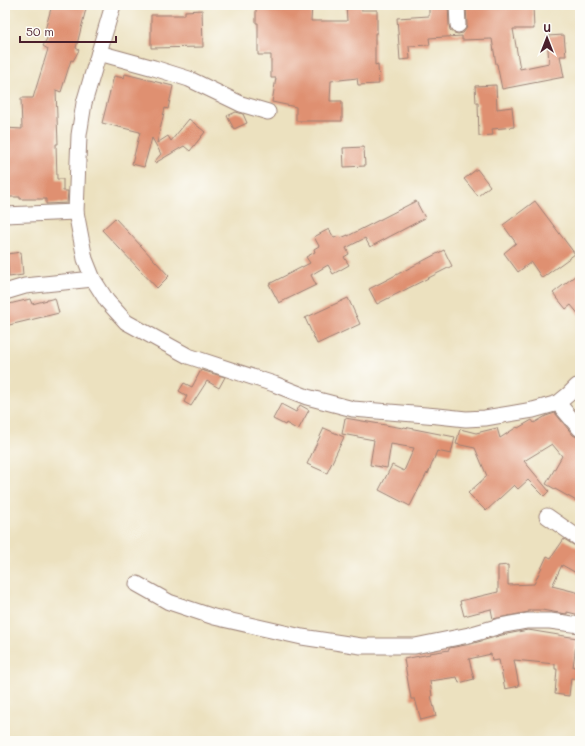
<svg xmlns="http://www.w3.org/2000/svg" width="585" height="746" viewBox="0 0 585 746" font-family="Mali,sans-serif">
  <style>
    .building { fill: #df9071 }
    .lines { fill: none; stroke-linecap: round; stroke-linejoin: round }
    .minor-casing { stroke: #9b8075; stroke-width: 17 }
    .minor { stroke: #fff; stroke-width: 15 }
  </style>
  <rect width="100%" height="100%" fill="#fdfcf7"/>
  <filter id="ink" filterUnits="userSpaceOnUse"><feTurbulence type="fractalNoise" baseFrequency=".025" numOctaves="2"/><feDisplacementMap in="SourceGraphic" scale="8" xChannelSelector="R" yChannelSelector="G"/><feConvolveMatrix kernelMatrix="1 2 1 2 8 2 1 2 1" color-interpolation-filters="sRGB"/></filter>
  <filter id="wash" filterUnits="userSpaceOnUse"><feTurbulence type="fractalNoise" baseFrequency=".012" numOctaves="4" result="noise"/><feDisplacementMap in="SourceGraphic" scale="16" xChannelSelector="R" yChannelSelector="G"/><feGaussianBlur stdDeviation="0.9" result="paint"/><feColorMatrix in="noise" values="0 0 0 0 0 0 0 0 0 0 0 0 0 0 0 0 0 1.4 0 .05"/><feComposite in="paint" operator="in"/></filter>
  <g filter="url(#wash)">
    <rect width="100%" height="100%" fill="#ece1bf"/>
    <g id="blocks">
      <g class="building">
        <polygon points="52,5 87,5 76,48 79,50 73,61 71,60 61,92 56,90 58,144 56,144 57,179 63,179 63,191 68,191 67,203 46,204 46,199 20,199 20,197 5,197 5,128 22,129 21,98 33,98 48,49 43,46 51,31 45,30"/>
        <polygon points="256,5 312,5 311,21 347,21 346,5 361,5 361,10 377,10 377,33 375,33 375,65 378,64 379,84 358,85 357,78 331,81 330,101 342,101 342,121 296,121 296,107 272,102 276,78 271,78 271,55 258,55 258,23 256,23"/>
        <polygon points="429,5 448,5 449,25 450,30 454,33 458,34 463,33 466,29 467,25 466,5 533,5 534,29 513,29 520,69 549,63 547,36 564,35 566,56 560,56 564,77 502,89 497,64 496,64 492,39 462,40 462,36 429,38 430,45 409,46 410,59 400,60 397,18 429,16"/>
        <polygon points="202,10 203,47 151,48 151,15 185,15 185,11"/>
        <polygon points="125,74 173,86 168,109 165,108 157,143 168,136 171,141 189,119 205,132 190,151 184,146 155,163 154,162 161,154 152,138 144,167 132,164 140,132 102,123 114,76 124,78"/>
        <polygon points="496,85 497,109 512,107 514,127 492,129 493,135 479,136 478,103 476,103 475,86"/>
        <polygon points="236,112 243,114 247,123 234,129 227,116"/>
        <polygon points="364,147 365,166 344,167 343,148"/>
        <polygon points="477,169 490,186 478,196 464,179"/>
        <polygon points="416,201 425,218 370,247 365,238 346,248 349,254 344,257 349,265 333,274 328,265 311,275 316,285 279,303 269,284 310,263 306,257 315,252 314,249 319,246 314,237 329,229 334,238 339,236 341,238 348,235 348,236"/>
        <polygon points="535,201 575,254 542,278 531,262 518,272 504,253 516,243 503,225"/>
        <polygon points="115,218 169,276 157,288 102,230"/>
        <polygon points="444,250 452,266 377,304 369,289"/>
        <polygon points="21,252 23,275 9,277 7,254"/>
        <polygon points="580,272 580,316 571,305 566,309 553,293"/>
        <polygon points="55,298 59,313 5,326 5,305 30,299 32,304"/>
        <polygon points="348,298 360,324 317,344 305,318"/>
        <polygon points="201,370 225,377 219,388 207,381 191,406 184,402 187,396 179,391 184,383 192,387"/>
        <polygon points="281,404 296,412 300,405 309,410 298,430 286,423 285,425 273,419"/>
        <polygon points="555,413 573,435 577,437 580,438 580,503 546,484 562,456 552,444 524,461 549,491 544,496 528,480 518,489 514,485 486,511 468,493 487,476 475,448 456,444 460,429 476,433 497,428 500,438 517,427 518,428 532,420 534,423 546,416"/>
        <polygon points="345,418 403,428 404,427 455,437 451,454 437,451 428,474 427,473 410,506 379,490 392,465 404,471 414,448 391,444 387,468 370,465 374,440 342,434"/>
        <polygon points="324,428 344,437 327,473 307,464"/>
        <polygon points="564,539 580,549 580,575 562,565 552,586 580,593 580,615 567,612 567,614 553,612 542,610 529,610 529,612 493,619 491,609 464,616 460,601 498,592 498,566 508,565 508,585 534,584 547,556 551,558"/>
        <polygon points="528,630 577,638 573,667 580,667 580,679 571,678 569,696 555,694 557,669 555,669 555,664 514,660 519,686 505,689 499,660 492,661 491,654 469,659 474,679 459,683 457,677 430,681 432,696 431,696 436,716 421,720 415,699 411,699 404,659 430,654 430,653 449,650 449,648 471,644 502,635"/>
      </g>
    </g>
  </g>
  <g filter="url(#ink)">
    <use href="#blocks" fill-opacity="0" stroke="#9b8075" stroke-width="1"/>
    <g class="lines">
      <g class="minor-casing">
        <g id="minor">
          <polyline points="113,5 84,103 79,135 76,212 85,259 93,279 107,301 126,322 188,356 274,384 307,397 353,409 438,416 466,419 485,418 533,410 558,403 569,394 577,386 580,389"/>
          <polyline points="457,5 458,25"/>
          <polyline points="99,53 154,68 189,79 241,104 268,112"/>
          <polyline points="5,215 76,212"/>
          <polyline points="5,292 25,286 93,279"/>
          <polyline points="558,403 580,429"/>
          <polyline points="547,516 580,539"/>
          <polyline points="137,584 169,602 214,617 302,637 361,646 415,646 469,635 500,626 527,621 550,621 580,625"/>
        </g>
      </g>
      <use href="#minor" class="minor"/>
    </g>
  </g>
  <rect width="585" height="746" fill="none" stroke="#fdfcf7" stroke-width="20"/>
  <g transform="translate(547 38)" stroke="#fdfcf7" stroke-width="3" paint-order="stroke">
  <path d="M0-3L7 15L0 10L-7 15Z" fill="#4a1f2b"/>
  <text y="-6" font-size="11" font-weight="bold" text-anchor="middle" fill="#4a1f2b">U</text>
  </g>
  <path d="M20 36v6h96v-6" fill="none" stroke="#4a1f2b" stroke-width="2"/>
  <text x="26" y="36" font-size="12" fill="#4a1f2b" stroke="#fdfcf7" stroke-width="3" paint-order="stroke">50 m</text>
</svg>
